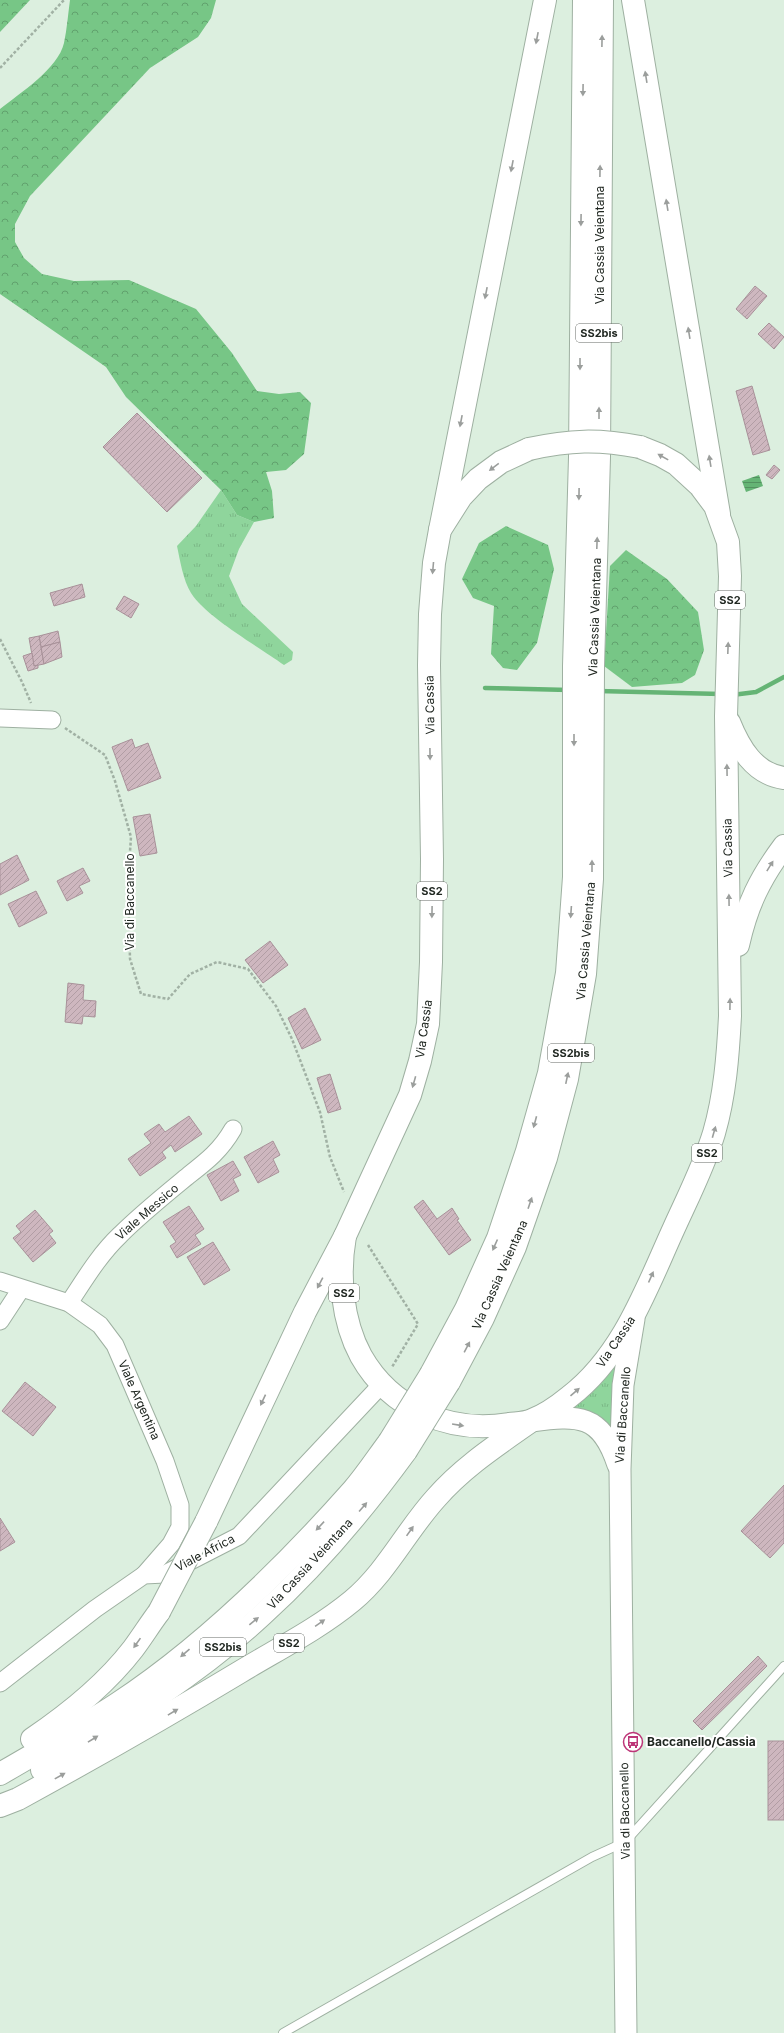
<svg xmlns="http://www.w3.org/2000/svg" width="784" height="2033" viewBox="0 0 784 2033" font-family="Inter,sans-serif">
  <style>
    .grass { fill: url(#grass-tufts) }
    .forest { fill: url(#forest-crowns) }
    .water { fill: url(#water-rules) }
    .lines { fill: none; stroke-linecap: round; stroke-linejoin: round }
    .stream { stroke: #65b475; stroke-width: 4.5 }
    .building { fill: url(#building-hatch); stroke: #a89199 }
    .service-casing { stroke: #9eb0a1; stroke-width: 10 }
    .minor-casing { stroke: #9eb0a1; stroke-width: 19 }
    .tertiary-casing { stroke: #9eb0a1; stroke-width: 23 }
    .primary-casing { stroke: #9eb0a1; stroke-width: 24 }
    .trunk-casing { stroke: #9eb0a1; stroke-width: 24 }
    .path { stroke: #a1b1a4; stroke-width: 2.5; stroke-dasharray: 3 2; stroke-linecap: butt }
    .service { stroke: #fff; stroke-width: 8 }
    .minor { stroke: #fff; stroke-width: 17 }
    .tertiary { stroke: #fff; stroke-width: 21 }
    .primary { stroke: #fff; stroke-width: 22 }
    .trunk { stroke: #fff; stroke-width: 22 }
    .primary-bridge-casing { stroke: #9eb0a1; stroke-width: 24; stroke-linecap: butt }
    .trunk-bridge-casing { stroke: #9eb0a1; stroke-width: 24; stroke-linecap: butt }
    .primary-bridge { stroke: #fff; stroke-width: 22 }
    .trunk-bridge { stroke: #fff; stroke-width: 22 }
    .oneway { fill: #9b9e9c }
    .labels { text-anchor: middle; stroke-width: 4; stroke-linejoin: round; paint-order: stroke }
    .shield { fill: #fff; stroke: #646864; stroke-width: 1 }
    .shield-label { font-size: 11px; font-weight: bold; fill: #212822 }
    .street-label { font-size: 12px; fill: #212822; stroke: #fff }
    .poi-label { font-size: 12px; font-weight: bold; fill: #212822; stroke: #fff; text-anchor: start }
  </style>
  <defs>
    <pattern id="grass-tufts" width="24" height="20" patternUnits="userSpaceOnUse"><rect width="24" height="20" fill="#8fd59c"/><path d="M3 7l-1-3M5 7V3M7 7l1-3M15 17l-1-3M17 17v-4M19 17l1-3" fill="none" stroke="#7bb786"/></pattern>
    <pattern id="forest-crowns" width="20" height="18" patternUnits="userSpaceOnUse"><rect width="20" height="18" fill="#77c686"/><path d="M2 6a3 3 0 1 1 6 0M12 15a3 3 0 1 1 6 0" fill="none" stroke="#61a16d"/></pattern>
    <pattern id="water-rules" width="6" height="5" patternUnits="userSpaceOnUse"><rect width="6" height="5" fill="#65b475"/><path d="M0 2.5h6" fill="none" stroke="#539260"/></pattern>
    <pattern id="building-hatch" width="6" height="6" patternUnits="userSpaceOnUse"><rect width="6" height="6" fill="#ceb7bf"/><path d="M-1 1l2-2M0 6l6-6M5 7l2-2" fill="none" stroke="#b19da4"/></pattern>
  </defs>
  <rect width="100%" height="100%" fill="#dcefdf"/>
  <g class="grass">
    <path d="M221 490 237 515 254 522 239 549 229 576 242 604 293 652 292 660 284 665C259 647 206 617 191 593 183 580 180 560 177 546L196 526Z"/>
    <polygon points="624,1345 612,1438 569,1408 598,1386 615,1362"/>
  </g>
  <g class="forest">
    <polygon points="0,0 30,0 0,32"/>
    <path d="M70 0H216L211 18 198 37 150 68 30 196 15 224V242L24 258 42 274 74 281 129 280 196 309 232 353 257 391 279 394 300 392 311 403 304 454 286 470 266 472 272 491 274 518 254 522 237 515 221 490 126 397 106 367 0 294V109C20 93 58 69 64 43 67 29 68 14 70 0Z"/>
    <polygon points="506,526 548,545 554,569 537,643 517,670 503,668 491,654 494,606 473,598 462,579 479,543"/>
    <polygon points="626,550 667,579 698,612 704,650 695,675 682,683 632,687 604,666 610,566"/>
  </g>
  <polygon class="water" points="759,475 763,486 746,492 742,481"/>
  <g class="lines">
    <g class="stream">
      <polyline points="485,688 569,690"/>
      <polyline points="598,691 721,694"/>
      <polyline points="732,695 756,692 784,677"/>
    </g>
  </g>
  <g class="building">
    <polygon points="755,286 767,296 747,319 736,309"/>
    <polygon points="769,323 784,337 774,349 758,334"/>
    <polygon points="752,386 770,450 753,455 736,391"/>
    <polygon points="137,413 202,478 167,512 103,447"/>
    <polygon points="774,465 780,470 772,479 766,475"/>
    <polygon points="82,584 85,597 54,606 50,593"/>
    <polygon points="124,596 139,604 131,618 116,609"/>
    <polygon points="58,631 60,642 41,647 39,636"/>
    <polygon points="39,636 44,664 34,666 29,638"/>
    <polygon points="60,642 62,657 44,664 41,647"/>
    <polygon points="32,653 34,666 38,665 38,668 28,671 23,656"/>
    <polygon points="132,739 135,748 148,743 161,778 128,791 112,747"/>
    <polygon points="150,814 157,853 140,856 133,817"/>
    <polygon points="17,855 29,880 0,895 0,864"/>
    <polygon points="83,868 90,881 79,886 83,893 67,901 57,881"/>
    <polygon points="36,891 47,913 19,927 8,904"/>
    <polygon points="270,941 288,965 263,983 245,960"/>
    <polygon points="68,983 84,985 83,1000 96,1001 95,1017 83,1016 82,1024 65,1022"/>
    <polygon points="305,1008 321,1040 302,1049 288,1018"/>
    <polygon points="330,1074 341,1109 328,1113 317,1078"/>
    <polygon points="189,1116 202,1134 175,1152 171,1145 162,1152 166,1158 140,1176 128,1159 151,1143 144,1134 159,1124 165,1132"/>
    <polygon points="273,1141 280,1155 273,1159 279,1172 258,1183 244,1157"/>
    <polygon points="233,1161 241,1175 233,1179 239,1191 221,1201 207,1175"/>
    <polygon points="423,1200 437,1219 452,1208 459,1219 457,1220 471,1240 449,1255 414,1207"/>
    <polygon points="189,1206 204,1229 195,1235 201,1244 177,1258 170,1246 176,1242 163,1222"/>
    <polygon points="35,1210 53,1231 49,1234 56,1243 33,1262 13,1238 21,1232 16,1226"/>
    <polygon points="213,1242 230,1270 204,1285 187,1257"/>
    <polygon points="25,1382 56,1407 33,1436 2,1411"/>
    <polygon points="784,1485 784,1543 770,1558 741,1531"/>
    <polygon points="0,1518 15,1542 0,1551"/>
    <polygon points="758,1656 767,1666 702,1730 693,1721"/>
    <rect x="768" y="1741" width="16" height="79"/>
  </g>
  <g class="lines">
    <g class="service-casing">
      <polyline id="service" points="283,2033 592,1857 625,1842 784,1666"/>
    </g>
    <g class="minor-casing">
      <g id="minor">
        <polyline points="0,718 52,720"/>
        <polyline points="0,1281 69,1303 100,1325 115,1345 165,1461 180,1505 180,1527 171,1544 144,1575"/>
        <path d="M69 1303C85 1279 99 1255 120 1235 141 1214 166 1194 189 1175 207 1161 221 1150 233 1129"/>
        <polyline points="0,1321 21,1289"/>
        <polyline points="0,1683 95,1609 144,1575 165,1574 239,1536 382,1384"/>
      </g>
    </g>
    <g class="tertiary-casing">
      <g id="tertiary">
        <path d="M531 1421C578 1415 601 1413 618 1465"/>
        <polyline points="626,2033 620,1469 623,1385 634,1319"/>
      </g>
    </g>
    <g class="primary-casing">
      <g id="primary">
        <path d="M529 449 501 462 478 479 461 497 440 530 434 563 430 614 429 665 432 859 431 962 428 1024 420 1061 410 1095 345 1236C338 1275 342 1321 361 1356 391 1409 450 1434 509 1424 516 1423 525 1423 532 1420 545 1415 558 1406 569 1397 623 1356 647 1287 674 1228 688 1197 704 1166 714 1133 725 1095 728 1055 730 1016L726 716 730 576 728 542 715 506 700 486 676 464 660 455 640 447"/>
        <path d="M729 722C739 747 754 774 784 778"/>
        <path d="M738 945C747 905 760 878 784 846"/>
      </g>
    </g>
    <g class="trunk-casing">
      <g id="trunk">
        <polyline points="633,0 719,514"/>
        <polyline points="440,530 545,0"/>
        <polyline points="431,1374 466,1309 498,1238 527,1151 549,1073 567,973 574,877 574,666 580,457 584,0"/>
        <polyline points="449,1382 483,1318 515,1247 546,1158 567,1079 585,974 592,879 593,666 599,457 602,0"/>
        <polyline points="206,1522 305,1312 345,1236"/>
        <path d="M32 1739C69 1714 106 1684 133 1649 142 1637 150 1624 159 1612"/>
        <path d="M42 1770C118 1723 196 1676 262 1615 316 1566 363 1510 406 1451"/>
        <path d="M0 1774C39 1751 79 1729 117 1704 205 1646 283 1569 353 1490 366 1475 377 1458 389 1442"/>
        <path d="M0 1806 18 1799C93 1758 167 1716 240 1672 278 1649 318 1629 352 1601 387 1572 406 1531 436 1498 463 1467 497 1445 531 1421"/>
      </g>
    </g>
    <g class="path">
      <polyline points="0,68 64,0"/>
      <polyline points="0,639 22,682 31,703"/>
      <polyline points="65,728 105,755 115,781 131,837 128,881 130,959 141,994 168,999 190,974 217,962 248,969 276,1006 292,1039 320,1112 330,1157 344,1192"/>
      <polyline points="368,1245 418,1324 392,1367"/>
    </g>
    <use href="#service" class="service"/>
    <use href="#minor" class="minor"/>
    <use href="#tertiary" class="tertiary"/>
    <use href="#primary" class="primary"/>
    <use href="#trunk" class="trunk"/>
    <g class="primary-bridge-casing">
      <path id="primary-bridge" d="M529 449C570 440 598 439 640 447"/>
    </g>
    <g class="trunk-bridge-casing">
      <g id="trunk-bridge">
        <polyline points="389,1442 431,1374"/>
        <polyline points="406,1451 449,1382"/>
        <polyline points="159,1612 206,1522"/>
      </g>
    </g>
    <use href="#primary-bridge" class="primary-bridge"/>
    <use href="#trunk-bridge" class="trunk-bridge"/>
  </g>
  <defs><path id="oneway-solid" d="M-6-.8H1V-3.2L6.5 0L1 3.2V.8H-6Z"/></defs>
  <g class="oneway">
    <use href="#oneway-solid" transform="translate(537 38) rotate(101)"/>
    <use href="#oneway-solid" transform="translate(602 41) rotate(-89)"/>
    <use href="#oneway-solid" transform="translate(646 77) rotate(-99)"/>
    <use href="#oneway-solid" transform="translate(583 90) rotate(91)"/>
    <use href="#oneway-solid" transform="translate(512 166) rotate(101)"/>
    <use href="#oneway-solid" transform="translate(600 171) rotate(-89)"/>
    <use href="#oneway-solid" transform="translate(667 205) rotate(-99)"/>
    <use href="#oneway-solid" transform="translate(581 220) rotate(91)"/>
    <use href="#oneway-solid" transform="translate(486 293) rotate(101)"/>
    <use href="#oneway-solid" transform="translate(689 333) rotate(-99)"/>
    <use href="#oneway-solid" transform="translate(580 364) rotate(90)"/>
    <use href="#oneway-solid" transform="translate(599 413) rotate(-90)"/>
    <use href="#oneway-solid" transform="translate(461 421) rotate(101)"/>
    <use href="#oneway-solid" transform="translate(663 457) rotate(-151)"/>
    <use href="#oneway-solid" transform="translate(710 461) rotate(-99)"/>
    <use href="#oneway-solid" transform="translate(494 467) rotate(143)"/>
    <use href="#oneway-solid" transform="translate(579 494) rotate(91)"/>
    <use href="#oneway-solid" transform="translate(597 543) rotate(-88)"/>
    <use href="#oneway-solid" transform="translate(433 568) rotate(95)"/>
    <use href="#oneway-solid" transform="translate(728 648) rotate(-88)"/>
    <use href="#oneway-solid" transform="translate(574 740) rotate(90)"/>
    <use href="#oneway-solid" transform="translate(430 754) rotate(89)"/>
    <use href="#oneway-solid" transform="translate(727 770) rotate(-91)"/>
    <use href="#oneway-solid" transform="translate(592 866) rotate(-90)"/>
    <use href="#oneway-solid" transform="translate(770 866) rotate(-58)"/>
    <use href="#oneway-solid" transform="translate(729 900) rotate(-91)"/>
    <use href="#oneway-solid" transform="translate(432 912) rotate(91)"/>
    <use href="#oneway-solid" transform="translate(571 912) rotate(94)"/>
    <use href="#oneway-solid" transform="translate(730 1004) rotate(-89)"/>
    <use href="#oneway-solid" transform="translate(567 1078) rotate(-78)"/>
    <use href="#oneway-solid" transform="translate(414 1082) rotate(106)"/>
    <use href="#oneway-solid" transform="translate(535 1122) rotate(105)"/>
    <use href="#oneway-solid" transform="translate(714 1132) rotate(-74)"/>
    <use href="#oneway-solid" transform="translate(530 1203) rotate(-71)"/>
    <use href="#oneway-solid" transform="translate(495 1245) rotate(114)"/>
    <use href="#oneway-solid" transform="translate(651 1277) rotate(-66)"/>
    <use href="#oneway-solid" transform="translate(320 1283) rotate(118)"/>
    <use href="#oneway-solid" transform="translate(467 1347) rotate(-62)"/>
    <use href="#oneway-solid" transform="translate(575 1392) rotate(-41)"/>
    <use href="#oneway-solid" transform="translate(263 1400) rotate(115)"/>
    <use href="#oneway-solid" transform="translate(458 1425) rotate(9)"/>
    <use href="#oneway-solid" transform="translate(363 1507) rotate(-49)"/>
    <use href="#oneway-solid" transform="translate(320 1526) rotate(133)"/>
    <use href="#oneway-solid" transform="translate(410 1531) rotate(-55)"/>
    <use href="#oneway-solid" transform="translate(254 1621) rotate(-39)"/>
    <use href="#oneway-solid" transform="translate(320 1623) rotate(-35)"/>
    <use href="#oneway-solid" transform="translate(137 1643) rotate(125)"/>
    <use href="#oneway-solid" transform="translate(185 1653) rotate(139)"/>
    <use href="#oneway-solid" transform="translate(173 1712) rotate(-31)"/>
    <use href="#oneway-solid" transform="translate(93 1739) rotate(-32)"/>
    <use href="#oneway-solid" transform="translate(60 1776) rotate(-29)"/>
  </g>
  <defs>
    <g id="bus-ring" transform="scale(1)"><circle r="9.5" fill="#fff" stroke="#bd3678" stroke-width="1.5"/><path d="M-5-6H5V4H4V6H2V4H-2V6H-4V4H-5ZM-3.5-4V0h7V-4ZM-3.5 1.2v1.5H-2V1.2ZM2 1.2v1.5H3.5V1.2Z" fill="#bd3678"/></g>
  </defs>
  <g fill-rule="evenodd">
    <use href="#bus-ring" x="633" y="1742"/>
  </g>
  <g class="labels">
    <g class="shield">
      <rect x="576" y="324" width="46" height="18" rx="3"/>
      <rect x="715" y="591" width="30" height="18" rx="3"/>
      <rect x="417" y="882" width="30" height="18" rx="3"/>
      <rect x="548" y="1044" width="46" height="18" rx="3"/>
      <rect x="692" y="1144" width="30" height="18" rx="3"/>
      <rect x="329" y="1284" width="30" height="18" rx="3"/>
      <rect x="274" y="1634" width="30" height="18" rx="3"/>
      <rect x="200" y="1638" width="46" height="18" rx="3"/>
    </g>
    <g class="shield-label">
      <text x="599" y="337">SS2bis</text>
      <text x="730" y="604">SS2</text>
      <text x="432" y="895">SS2</text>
      <text x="571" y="1057">SS2bis</text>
      <text x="707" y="1157">SS2</text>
      <text x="344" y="1297">SS2</text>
      <text x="289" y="1647">SS2</text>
      <text x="223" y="1651">SS2bis</text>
    </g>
    <g class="street-label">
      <text transform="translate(600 245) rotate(-90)" y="4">Via Cassia Veientana</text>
      <text transform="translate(595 617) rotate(-88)" y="4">Via Cassia Veientana</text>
      <text transform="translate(430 705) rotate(-91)" y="4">Via Cassia</text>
      <text transform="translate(728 848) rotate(-91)" y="4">Via Cassia</text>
      <text transform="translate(130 902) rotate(-90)" y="4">Via di Baccanello</text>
      <text transform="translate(586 941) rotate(-85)" y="4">Via Cassia Veientana</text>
      <text transform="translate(424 1029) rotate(-82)" y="4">Via Cassia</text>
      <text transform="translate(147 1212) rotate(-41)" y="4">Viale Messico</text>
      <text transform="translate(500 1275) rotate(-66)" y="4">Via Cassia Veientana</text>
      <text transform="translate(616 1342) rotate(-56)" y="4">Via Cassia</text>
      <text transform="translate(139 1400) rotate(66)" y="4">Viale Argentina</text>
      <text transform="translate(623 1415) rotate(-86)" y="4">Via di Baccanello</text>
      <text transform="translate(205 1553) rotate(-28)" y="4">Viale Africa</text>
      <text transform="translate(310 1564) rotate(-47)" y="4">Via Cassia Veientana</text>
      <text transform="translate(625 1811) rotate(-91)" y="4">Via di Baccanello</text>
    </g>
    <g class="poi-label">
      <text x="647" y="1746">Baccanello/Cassia</text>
    </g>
  </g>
</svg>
